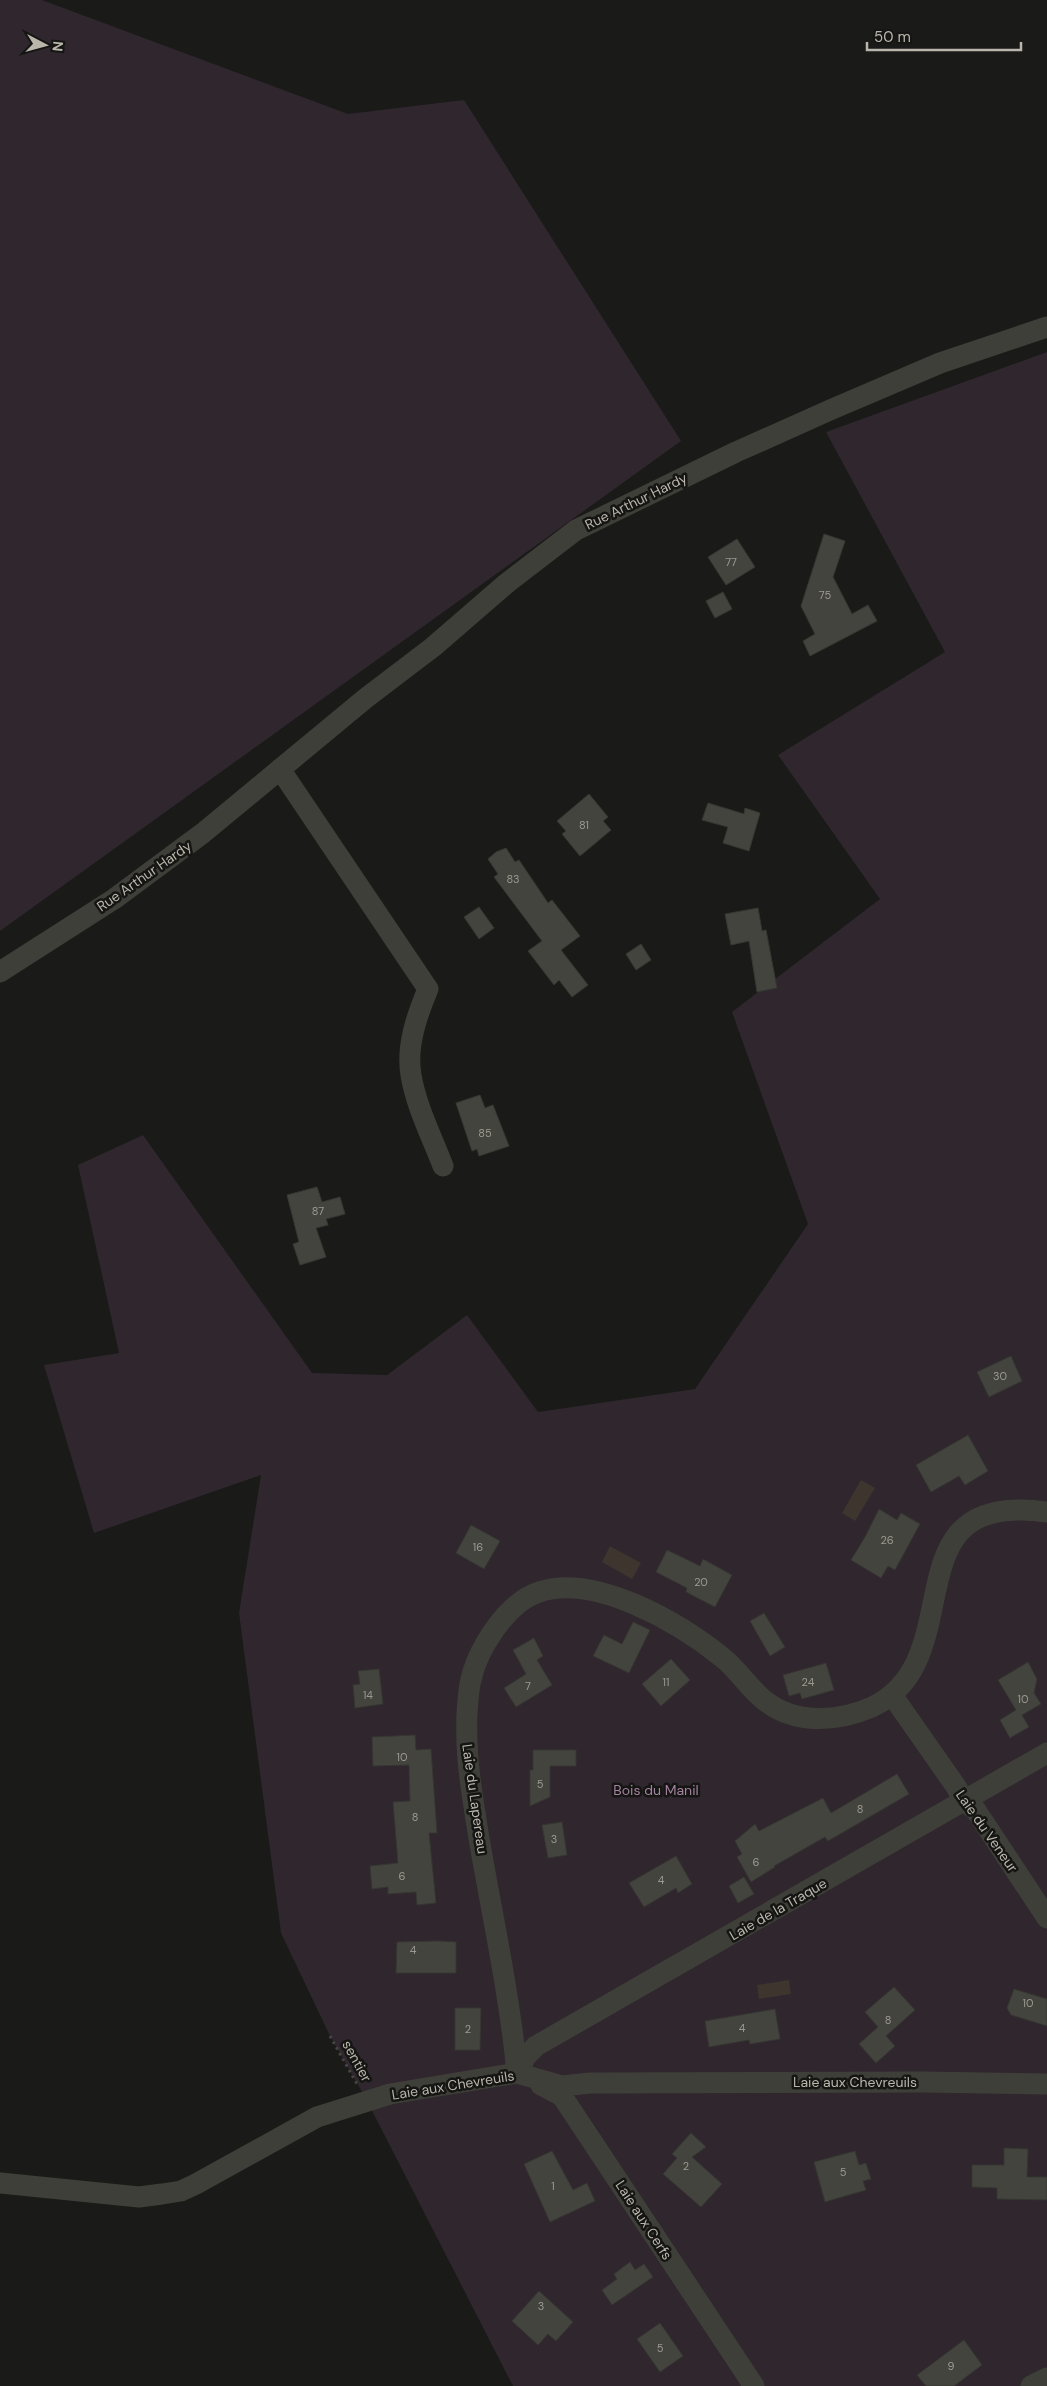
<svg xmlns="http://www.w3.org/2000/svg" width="1047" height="2386" viewBox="0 0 1047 2386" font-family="'DM Sans',sans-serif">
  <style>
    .green { fill: #2f262e }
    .water { fill: #3e362e }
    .building { fill: #44443f; stroke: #363632 }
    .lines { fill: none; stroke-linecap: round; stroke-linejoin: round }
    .path { stroke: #46453f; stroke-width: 3; stroke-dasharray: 2.5 4; stroke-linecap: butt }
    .minor { stroke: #3f3f39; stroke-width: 21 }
    .labels { text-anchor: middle; stroke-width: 5; stroke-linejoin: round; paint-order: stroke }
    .number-label { font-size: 11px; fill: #9c9a90 }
    .street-label { font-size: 14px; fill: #bab6ab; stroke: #151513 }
    .park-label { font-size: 14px; fill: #a482a0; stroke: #151513 }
  </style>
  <rect width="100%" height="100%" fill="#1a1a18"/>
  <g class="green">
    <polygon points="0,0 42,0 348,114 464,100 681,441 0,931"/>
    <polygon points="1047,352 1047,2386 513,2386 365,2097 330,2036 281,1933 239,1613 261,1475 94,1533 44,1365 119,1353 78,1165 143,1135 312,1373 387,1375 467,1315 538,1412 695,1389 808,1224 732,1012 880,899 778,755 945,652 826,432"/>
  </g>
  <g class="water">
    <polygon points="861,1480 875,1488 855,1521 842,1513"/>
    <polygon points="610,1546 641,1563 632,1579 602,1562"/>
    <polygon points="789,1980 791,1994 759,1999 757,1985"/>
  </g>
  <g class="building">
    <polygon points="824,534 845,541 833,577 852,614 868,605 877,621 810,656 803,641 815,634 801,606"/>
    <polygon points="737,539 755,567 726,585 708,557"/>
    <polygon points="723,592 732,609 715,618 706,601"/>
    <polygon points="589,794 608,817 603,821 611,830 580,856 562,834 566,831 557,821"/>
    <polygon points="708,803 744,814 745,808 760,813 749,851 723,843 728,827 702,820"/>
    <polygon points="506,848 515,862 519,860 548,903 552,900 580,936 561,950 588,985 572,997 559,980 554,985 528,951 542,941 494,877 498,874 488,859 496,852"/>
    <polygon points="479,907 494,928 479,939 464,917"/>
    <polygon points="758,908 762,931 766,930 777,988 757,992 749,941 731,945 725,914"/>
    <polygon points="641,944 651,960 636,970 626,954"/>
    <polygon points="480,1095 485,1108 493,1105 509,1146 479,1156 477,1149 472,1151 456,1103"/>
    <polygon points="317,1187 322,1202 340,1197 345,1214 326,1219 328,1225 316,1228 326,1257 300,1265 293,1244 299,1242 287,1195"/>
    <polygon points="1011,1356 1022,1381 989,1397 977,1372"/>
    <polygon points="968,1435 988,1471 965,1485 959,1476 931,1492 916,1465"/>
    <polygon points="879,1509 897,1520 901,1513 920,1524 895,1570 888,1566 881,1578 851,1560 865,1537"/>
    <polygon points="471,1525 500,1541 484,1569 456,1553"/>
    <polygon points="667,1550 700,1566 703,1559 732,1575 715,1607 686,1592 687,1588 656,1572"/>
    <polygon points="764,1613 785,1647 770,1656 750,1621"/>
    <polygon points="633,1622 650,1630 629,1673 593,1656 604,1635 622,1644"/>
    <polygon points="534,1638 543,1656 537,1660 552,1685 516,1707 504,1688 526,1674 513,1650"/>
    <polygon points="671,1659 690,1680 661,1706 642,1684"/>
    <polygon points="1028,1662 1037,1679 1034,1693 1041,1704 1022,1715 1029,1727 1010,1738 1000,1720 1016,1710 998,1680"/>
    <polygon points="826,1663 834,1690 802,1699 800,1693 789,1696 783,1675"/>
    <polygon points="379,1669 383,1704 355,1708 353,1685 360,1684 358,1671"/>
    <polygon points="415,1735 416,1750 431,1749 437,1833 429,1833 436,1903 417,1905 416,1892 388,1894 388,1887 372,1889 370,1866 398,1863 393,1802 410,1801 409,1765 373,1766 372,1737"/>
    <polygon points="533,1750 576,1750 576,1766 550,1766 550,1797 530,1806 530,1770 533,1770"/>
    <polygon points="897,1774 909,1794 828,1841 825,1837 774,1866 775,1867 751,1882 737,1857 742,1854 735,1841 755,1824 759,1831 823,1798 831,1813"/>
    <polygon points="562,1822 567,1855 548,1858 542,1825"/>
    <polygon points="676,1856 692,1884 678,1893 676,1888 644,1907 629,1883"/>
    <polygon points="744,1877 754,1894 738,1903 729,1886"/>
    <polygon points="438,1941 456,1942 456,1973 396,1973 397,1942"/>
    <polygon points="894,1987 915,2010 886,2036 895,2046 876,2063 859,2044 878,2027 865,2012"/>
    <polygon points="1014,1989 1047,1999 1047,2026 1011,2015 1007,2008"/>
    <polygon points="455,2008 481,2008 480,2050 455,2050"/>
    <polygon points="775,2009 780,2039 750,2044 749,2040 709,2047 705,2021"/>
    <polygon points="691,2133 706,2147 692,2157 722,2184 701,2207 663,2174 677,2158 672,2154"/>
    <polygon points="1004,2148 1028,2149 1027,2177 1047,2177 1047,2200 997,2199 997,2188 972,2187 972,2165 1004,2165"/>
    <polygon points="552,2151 573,2190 587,2183 595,2201 550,2222 524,2164"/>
    <polygon points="855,2151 859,2165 866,2163 871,2179 863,2181 866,2190 825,2202 814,2162"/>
    <polygon points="630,2262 635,2270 644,2264 653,2277 612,2305 602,2290 617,2279 614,2274"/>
    <polygon points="539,2291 573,2322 556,2341 548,2334 538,2345 512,2321"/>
    <polygon points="660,2323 683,2356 660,2372 637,2339"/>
    <polygon points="964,2340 982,2365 954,2386 926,2386 917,2375"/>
  </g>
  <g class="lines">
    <polyline class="path" points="330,2036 357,2084"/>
    <g class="minor">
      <path d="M280 769 428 989C417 1015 406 1046 411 1075 416 1106 432 1137 443 1166"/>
      <polyline points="0,972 114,899 203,833 366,698 433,647 507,583 576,530 736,452 830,410 940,363 1047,327"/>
      <polyline points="892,1695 957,1788 963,1801 975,1809 1047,1918"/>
      <path d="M517 2073C510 1998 494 1924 481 1850 472 1795 461 1740 470 1684 476 1651 506 1603 539 1592 595 1573 680 1623 723 1658 738 1670 749 1688 764 1700 795 1725 838 1722 872 1707 975 1659 885 1489 1047 1512"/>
      <polyline points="517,2073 526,2056 536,2046 1047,1753"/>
      <polyline points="541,2085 562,2096 754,2386"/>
      <polyline points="0,2183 139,2197 162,2194 181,2191 196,2184 317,2117 390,2094 517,2073 562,2086 590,2083 922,2082 1047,2084"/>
      <polyline points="1031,2386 1047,2378"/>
    </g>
  </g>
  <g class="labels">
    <g class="number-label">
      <text x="731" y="566">77</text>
      <text x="825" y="599">75</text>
      <text x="584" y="829">81</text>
      <text x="513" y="883">83</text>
      <text x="485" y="1137">85</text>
      <text x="318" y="1215">87</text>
      <text x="1000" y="1380">30</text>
      <text x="887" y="1544">26</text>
      <text x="478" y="1551">16</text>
      <text x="701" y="1586">20</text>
      <text x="666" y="1686">11</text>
      <text x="808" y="1686">24</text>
      <text x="528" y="1690">7</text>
      <text x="368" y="1699">14</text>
      <text x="1023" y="1703">10</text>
      <text x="402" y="1761">10</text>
      <text x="540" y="1788">5</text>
      <text x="860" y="1813">8</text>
      <text x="415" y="1821">8</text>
      <text x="554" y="1843">3</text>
      <text x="756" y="1866">6</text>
      <text x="402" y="1880">6</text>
      <text x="661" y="1884">4</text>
      <text x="413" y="1954">4</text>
      <text x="1028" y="2007">10</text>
      <text x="888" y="2024">8</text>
      <text x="742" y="2032">4</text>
      <text x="468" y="2033">2</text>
      <text x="686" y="2170">2</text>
      <text x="843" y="2176">5</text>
      <text x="553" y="2190">1</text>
      <text x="541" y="2310">3</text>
      <text x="660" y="2352">5</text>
      <text x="951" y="2370">9</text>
    </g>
    <g class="street-label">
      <text transform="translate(636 501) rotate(-26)" y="5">Rue Arthur Hardy</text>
      <text transform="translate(144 876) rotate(-35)" y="5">Rue Arthur Hardy</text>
      <text transform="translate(475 1799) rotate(82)" y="5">Laie du Lapereau</text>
      <text transform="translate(987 1831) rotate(55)" y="5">Laie du Veneur</text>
      <text transform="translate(778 1909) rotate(-30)" y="5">Laie de la Traque</text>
      <text transform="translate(357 2061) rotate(61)" y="5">sentier</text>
      <text x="855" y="2087">Laie aux Chevreuils</text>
      <text transform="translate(453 2085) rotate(-9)" y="5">Laie aux Chevreuils</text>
      <text transform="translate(644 2220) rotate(57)" y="5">Laie aux Cerfs</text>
    </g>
    <g class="park-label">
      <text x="656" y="1795">Bois du Manil</text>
    </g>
  </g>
  <g transform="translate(45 45) rotate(96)" stroke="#151513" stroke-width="4" paint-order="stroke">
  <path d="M0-4L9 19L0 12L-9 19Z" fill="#bab6ab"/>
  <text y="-8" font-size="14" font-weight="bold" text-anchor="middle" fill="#bab6ab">N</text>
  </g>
  <path d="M867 42v8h154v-8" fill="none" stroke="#bab6ab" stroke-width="2.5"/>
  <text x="874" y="42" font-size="15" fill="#bab6ab" stroke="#151513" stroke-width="4" paint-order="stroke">50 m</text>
</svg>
